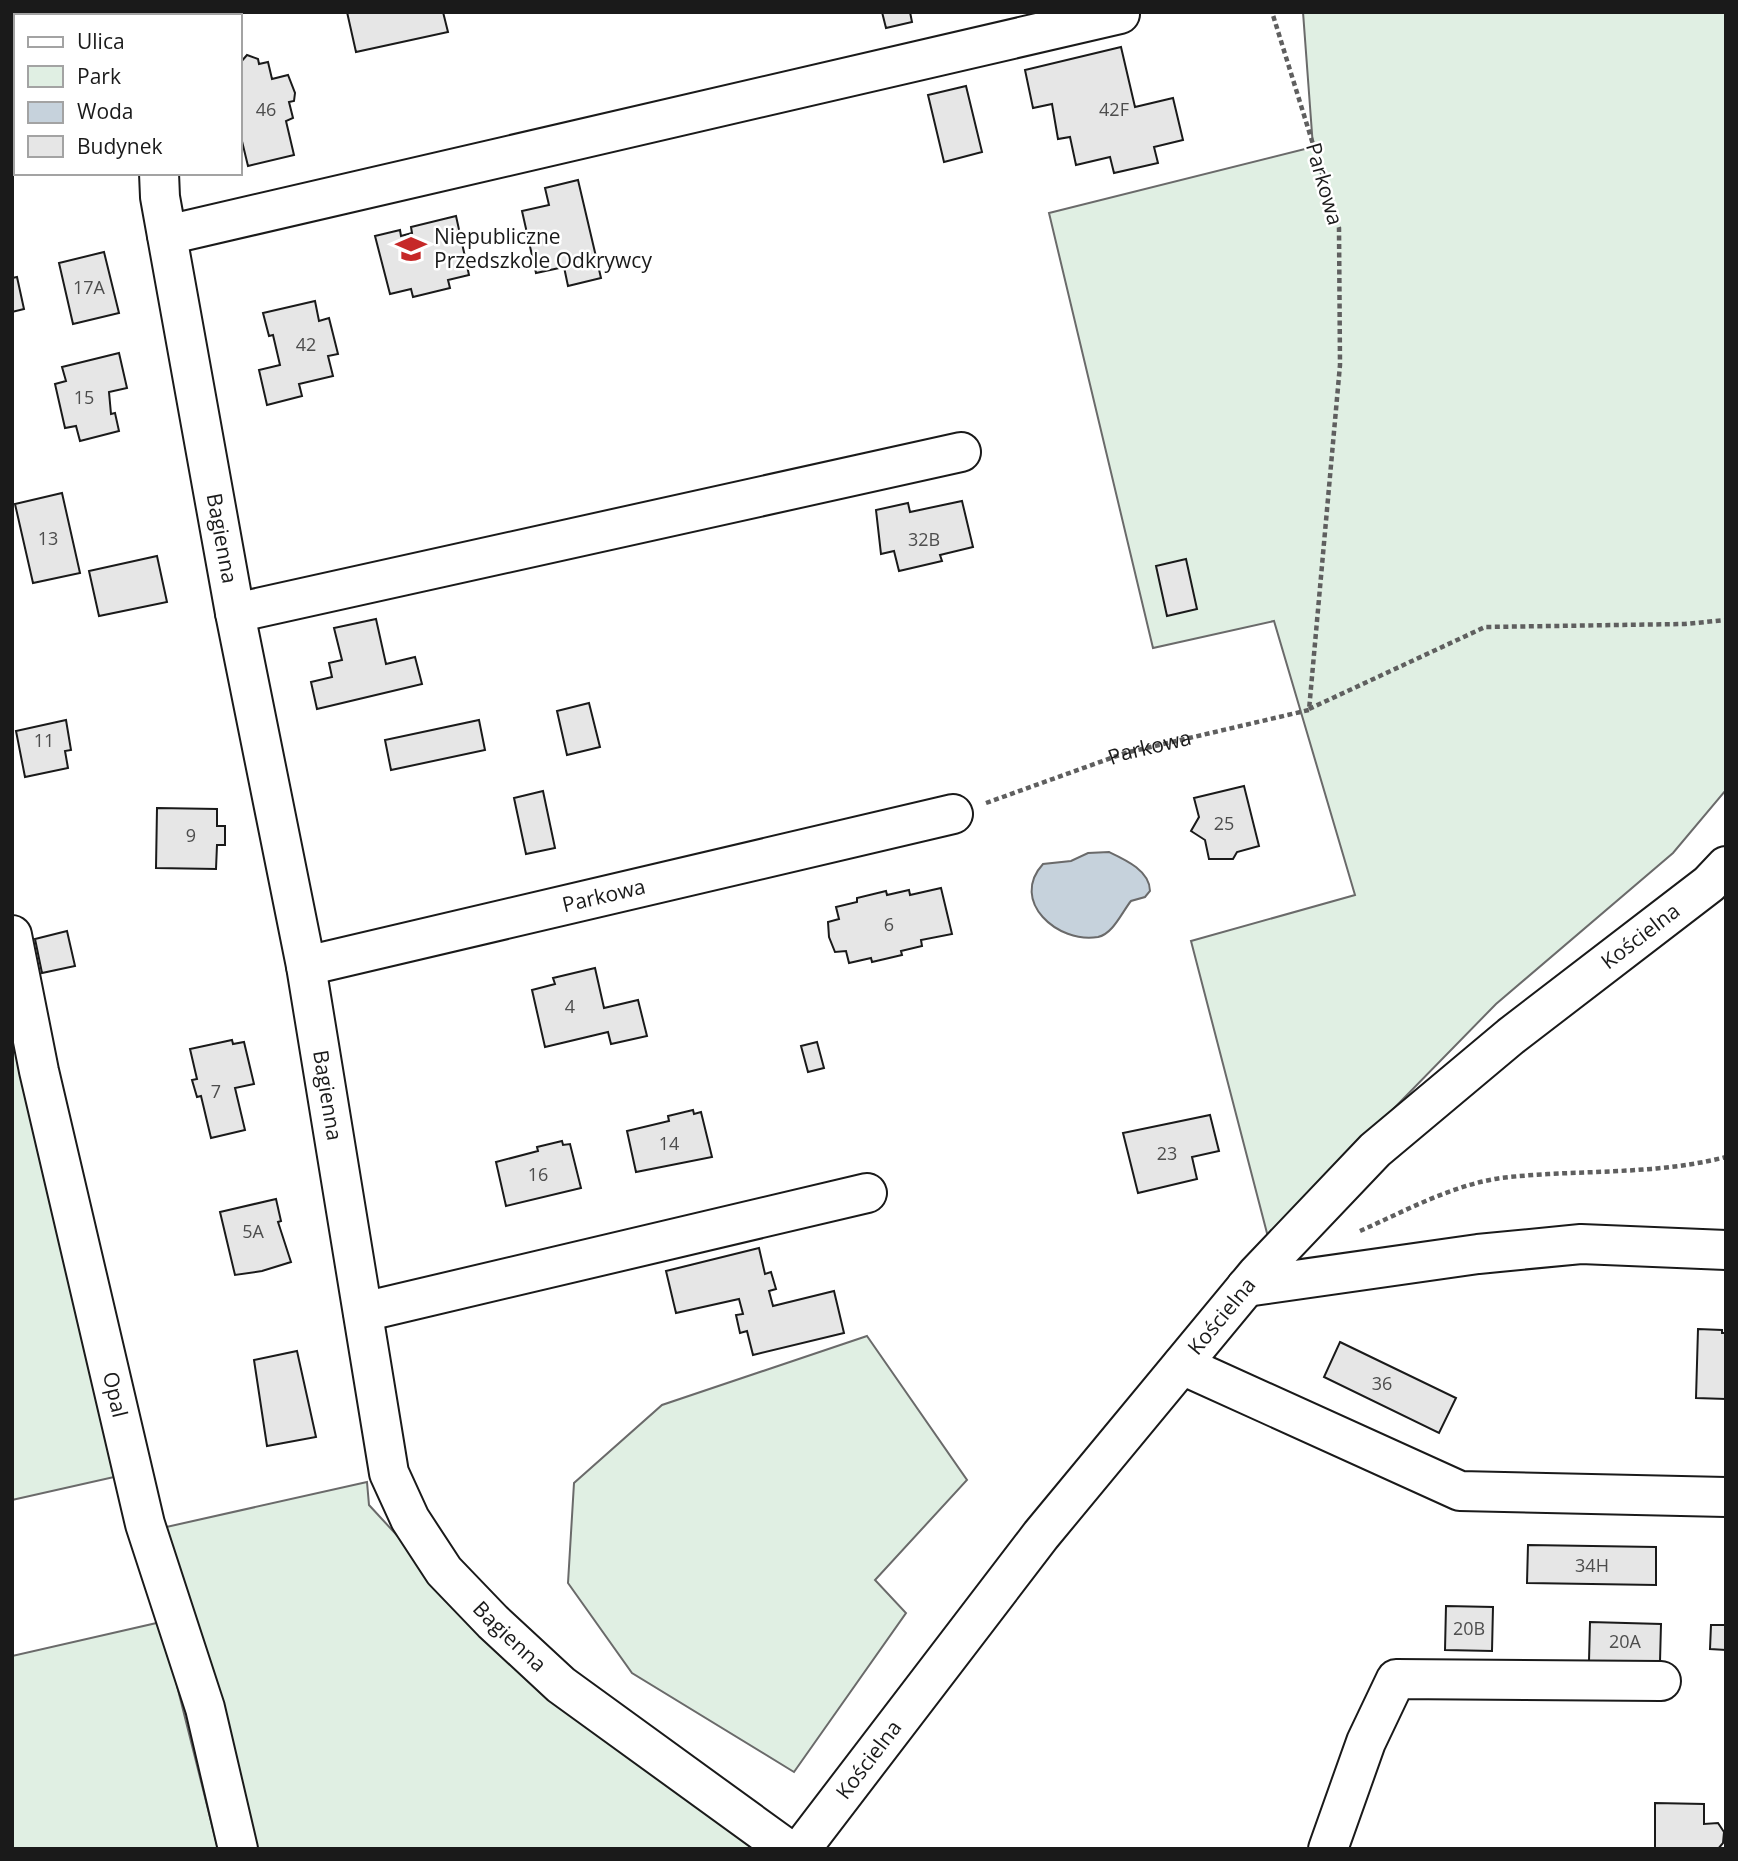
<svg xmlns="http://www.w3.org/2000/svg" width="1738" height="1861" viewBox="0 0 1738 1861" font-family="'Open Sans',sans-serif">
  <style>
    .green { fill: #e0efe3; stroke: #6a6a6a; stroke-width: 2 }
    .water { fill: #c6d2dc; stroke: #6a6a6a; stroke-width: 2 }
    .building { fill: #e6e6e6; stroke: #1a1a1a; stroke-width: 2 }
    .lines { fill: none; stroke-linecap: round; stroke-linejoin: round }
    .minor-casing { stroke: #1a1a1a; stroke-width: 42 }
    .path { stroke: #5f5f5f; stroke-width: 4.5; stroke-dasharray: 5 3.5; stroke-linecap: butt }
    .minor { stroke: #fff; stroke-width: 38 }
    .labels { text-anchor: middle; stroke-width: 5; stroke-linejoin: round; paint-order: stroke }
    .number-label { font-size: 18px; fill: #4d4d4d }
    .street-label { font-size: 21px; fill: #1a1a1a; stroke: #fff }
    .poi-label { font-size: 21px; fill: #1a1a1a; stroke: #fff; text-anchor: start }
  </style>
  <rect width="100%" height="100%" fill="#fff"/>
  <g class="green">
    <polygon points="1303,12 1726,12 1726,790 1673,853 1496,1004 1268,1237 1191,941 1355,895 1274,621 1153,648 1049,213 1313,147"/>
    <polygon points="12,990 123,1475 12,1500"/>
    <polygon points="867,1336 967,1480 875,1580 906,1613 794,1772 632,1673 568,1583 574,1483 662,1405"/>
    <polygon points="367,1482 369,1505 546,1697 754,1849 248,1849 153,1530"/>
    <polygon points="161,1622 218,1849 12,1849 12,1656"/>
  </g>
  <path class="water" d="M1109 852C1126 860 1150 871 1150 891L1145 897 1131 901C1122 912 1113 934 1098 937 1058 944 1009 901 1043 864L1071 861 1088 853Z"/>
  <g class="building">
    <polygon points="347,12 443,12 448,32 356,52"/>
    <polygon points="882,12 910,12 912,22 886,28"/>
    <polygon points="1121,47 1135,107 1173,98 1183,140 1154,147 1158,163 1114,173 1110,157 1076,165 1070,137 1058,139 1052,104 1033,108 1025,70"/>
    <polygon points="247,55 258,59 259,64 268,62 272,79 288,75 295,93 294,101 289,102 293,118 286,121 294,155 248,166 240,133 240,63"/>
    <polygon points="966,86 982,152 944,162 928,95"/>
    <polygon points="578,180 601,278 568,286 564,267 536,273 522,211 549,205 545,188"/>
    <polygon points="456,216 469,275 448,280 450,288 413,297 411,289 390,294 375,236 400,230 401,236 412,233 411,227"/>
    <polygon points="104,252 119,313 73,324 59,263"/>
    <polygon points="17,277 24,309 12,312 12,278"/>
    <polygon points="315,301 319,321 329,318 338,354 328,356 333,376 299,384 302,396 267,405 259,370 280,365 273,335 269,336 263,313"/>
    <polygon points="119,353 127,388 109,392 111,414 115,413 119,431 80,441 76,426 65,428 55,384 66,381 62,367"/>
    <polygon points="62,493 80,573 33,583 15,504"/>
    <polygon points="962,501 973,547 940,555 942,561 899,571 894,551 881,554 876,510 908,503 910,512"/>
    <polygon points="157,556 167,602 99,616 89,571"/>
    <polygon points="1186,559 1197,609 1167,616 1156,566"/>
    <polygon points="376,619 386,664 415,657 422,684 317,709 311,682 332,677 329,663 342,660 334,628"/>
    <polygon points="589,703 600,747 567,755 557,711"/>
    <polygon points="66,720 71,750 65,751 68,768 25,777 16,731"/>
    <polygon points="479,720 485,750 391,770 385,740"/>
    <polygon points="1244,786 1259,846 1237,852 1233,859 1209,859 1205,840 1191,831 1199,817 1194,798"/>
    <polygon points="543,791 555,848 526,854 514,798"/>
    <polygon points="157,808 217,809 217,826 225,826 225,845 217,845 216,869 156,868"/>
    <polygon points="941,888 952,934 921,940 922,946 901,951 902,955 872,962 871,958 849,963 846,951 835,952 829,937 828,922 839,919 836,907 857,902 857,898 886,891 887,895 909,890 910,895"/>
    <polygon points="67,931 75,966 42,973 35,939"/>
    <polygon points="595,968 604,1008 638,1000 647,1036 611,1044 608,1032 545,1047 532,990 555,984 553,978"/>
    <polygon points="232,1040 233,1044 244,1042 254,1084 235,1088 245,1130 211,1138 201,1096 197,1097 192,1080 197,1079 190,1049"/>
    <polygon points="817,1042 824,1068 808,1072 801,1046"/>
    <polygon points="693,1110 694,1114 701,1112 712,1157 636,1172 627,1131 669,1121 668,1116"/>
    <polygon points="1210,1115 1219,1151 1192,1157 1197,1179 1138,1193 1123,1133"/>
    <polygon points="562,1141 563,1145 570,1144 581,1188 506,1206 496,1162 538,1151 537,1147"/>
    <polygon points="276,1199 281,1221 278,1222 291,1262 262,1271 235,1275 220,1212"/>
    <polygon points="759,1248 765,1274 771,1272 776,1289 769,1291 773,1306 834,1291 844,1333 753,1355 747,1331 740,1333 736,1315 743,1314 739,1299 676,1313 666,1271"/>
    <polygon points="1698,1329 1722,1330 1722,1333 1726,1333 1726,1399 1696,1398"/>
    <polygon points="1340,1342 1456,1398 1439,1433 1324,1377"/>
    <polygon points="297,1351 316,1437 267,1446 254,1360"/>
    <polygon points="1528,1545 1656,1547 1656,1585 1527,1583"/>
    <polygon points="1446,1606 1493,1607 1492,1651 1445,1650"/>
    <polygon points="1590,1622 1661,1624 1660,1662 1589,1661"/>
    <polygon points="1711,1625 1726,1625 1726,1650 1710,1649"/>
    <polygon points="1655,1803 1704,1804 1704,1824 1718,1823 1724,1832 1723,1843 1718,1849 1655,1849"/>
  </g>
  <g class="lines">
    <g class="minor-casing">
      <g id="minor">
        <polyline points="150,12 150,16"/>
        <path id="s2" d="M159 173 160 197 235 613 306 966 389 1473 410 1519 444 1571 493 1622 561 1685 787 1849"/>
        <polyline points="167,235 1120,14"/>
        <polyline points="235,613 961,452"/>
        <path id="s3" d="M12 935 39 1071 145 1524 205 1708 238 1849"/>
        <path id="s4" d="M306 966 953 814"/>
        <polyline points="1246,1287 1478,1254 1581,1244 1726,1250"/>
        <polyline points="363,1312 867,1193"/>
        <polyline points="1182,1365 1460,1491 1726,1497"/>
        <path id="s5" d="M801 1849 1041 1535 1257 1274 1375 1150 1511 1036 1709 884 1726 866"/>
        <polyline points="1328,1849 1366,1742 1396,1679 1661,1681"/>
      </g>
    </g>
    <g class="path">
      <polyline points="1309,709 1485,627 1685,624 1726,620"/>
      <path id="s1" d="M986 803 1125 753 1309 710 1340 365 1339 228 1272 12"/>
      <path d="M1360 1231C1405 1211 1452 1185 1501 1178 1576 1169 1652 1176 1726 1157"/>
    </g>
    <use href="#minor" class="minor"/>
  </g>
  <defs>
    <g id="school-bare" transform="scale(2.415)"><path d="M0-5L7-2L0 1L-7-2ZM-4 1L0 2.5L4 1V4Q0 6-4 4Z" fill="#c62828" stroke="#fff" stroke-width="2.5" paint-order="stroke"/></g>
  </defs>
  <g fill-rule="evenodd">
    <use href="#school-bare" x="411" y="249"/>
  </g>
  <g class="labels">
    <g class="number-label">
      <text x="266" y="116">46</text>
      <text x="1114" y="116">42F</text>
      <text x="89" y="294">17A</text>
      <text x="306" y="351">42</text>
      <text x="84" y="404">15</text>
      <text x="48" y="545">13</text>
      <text x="924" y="546">32B</text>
      <text x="44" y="747">11</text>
      <text x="1224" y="830">25</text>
      <text x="191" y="842">9</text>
      <text x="889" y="931">6</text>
      <text x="570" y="1013">4</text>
      <text x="216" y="1098">7</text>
      <text x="669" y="1150">14</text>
      <text x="1167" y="1160">23</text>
      <text x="538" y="1181">16</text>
      <text x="253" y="1238">5A</text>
      <text x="1382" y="1390">36</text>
      <text x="1592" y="1572">34H</text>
      <text x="1469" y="1635">20B</text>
      <text x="1625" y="1648">20A</text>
    </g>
    <g class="street-label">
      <text transform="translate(1324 184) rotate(74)" y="7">Parkowa</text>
      <text dy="7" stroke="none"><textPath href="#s2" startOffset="371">Bagienna</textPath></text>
      <text dy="7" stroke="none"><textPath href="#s1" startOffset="173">Parkowa</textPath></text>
      <text dy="7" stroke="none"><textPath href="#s4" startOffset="306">Parkowa</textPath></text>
      <text dy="7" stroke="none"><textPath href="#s5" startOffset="1246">Kościelna</textPath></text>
      <text dy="7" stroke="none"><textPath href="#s2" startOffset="938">Bagienna</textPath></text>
      <text dy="7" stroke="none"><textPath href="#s5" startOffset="679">Kościelna</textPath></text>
      <text dy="7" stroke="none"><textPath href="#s3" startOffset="471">Opal</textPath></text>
      <text dy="7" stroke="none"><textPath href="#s2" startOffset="1526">Bagienna</textPath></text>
      <text dy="7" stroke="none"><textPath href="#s5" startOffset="112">Kościelna</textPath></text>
    </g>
    <g class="poi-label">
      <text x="434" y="244">Niepubliczne<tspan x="434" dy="24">Przedszkole Odkrywcy</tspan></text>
    </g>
  </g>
  <rect width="1738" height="1861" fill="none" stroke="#1a1a1a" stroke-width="28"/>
  <rect x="14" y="14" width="228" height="161" fill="#ffffff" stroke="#a3a3a3" stroke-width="2"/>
  <rect x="28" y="37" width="35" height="10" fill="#ffffff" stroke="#a3a3a3" stroke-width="2"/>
  <text x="77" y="49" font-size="21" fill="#1a1a1a">Ulica</text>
  <rect x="28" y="66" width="35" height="21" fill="#e0efe3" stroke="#a3a3a3" stroke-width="2"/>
  <text x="77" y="84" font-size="21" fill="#1a1a1a">Park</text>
  <rect x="28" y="102" width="35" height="21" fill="#c6d2dc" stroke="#a3a3a3" stroke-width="2"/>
  <text x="77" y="119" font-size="21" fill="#1a1a1a">Woda</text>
  <rect x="28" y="136" width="35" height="21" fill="#e6e6e6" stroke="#a3a3a3" stroke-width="2"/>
  <text x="77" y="154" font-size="21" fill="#1a1a1a">Budynek</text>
</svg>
